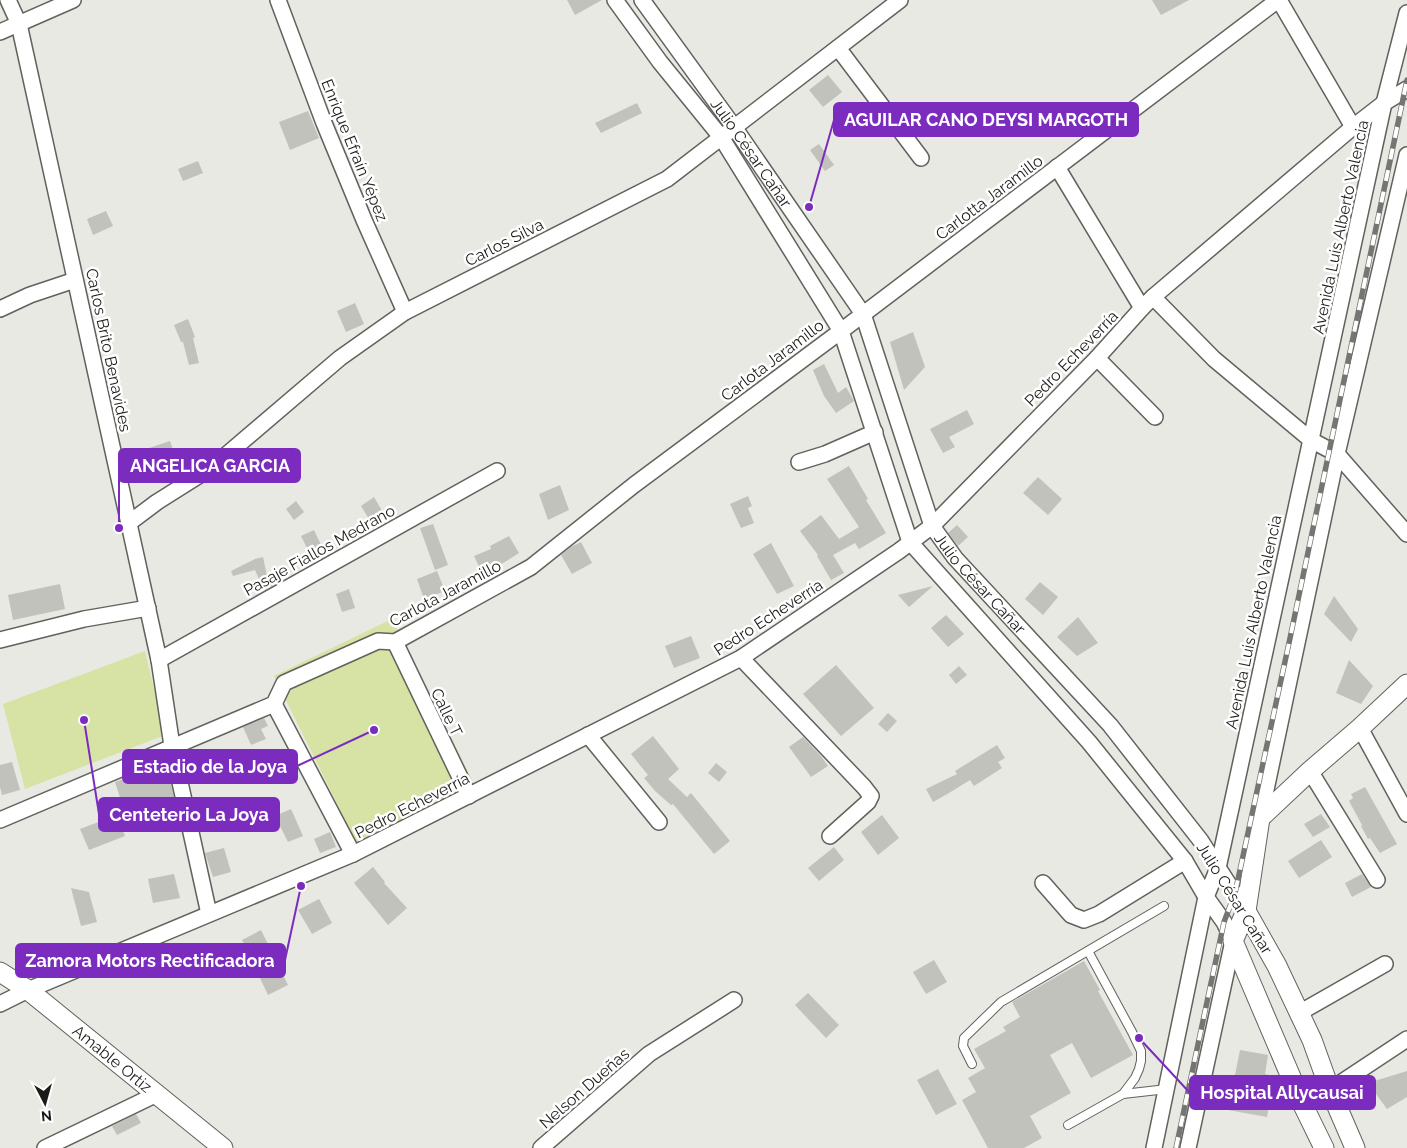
<svg xmlns="http://www.w3.org/2000/svg" width="1407" height="1148" viewBox="0 0 1407 1148" font-family="Raleway,sans-serif">
  <style>
    .green { fill: #d6e3a5 }
    .building { fill: #c0c2bb }
    .lines { fill: none; stroke-linecap: round; stroke-linejoin: round }
    .service-casing { stroke: #60625c; stroke-width: 10 }
    .minor-casing { stroke: #60625c; stroke-width: 18 }
    .tertiary-casing { stroke: #60625c; stroke-width: 21 }
    .service { stroke: #fff; stroke-width: 8 }
    .minor { stroke: #fff; stroke-width: 15 }
    .tertiary { stroke: #fff; stroke-width: 19 }
    .rail-casing { stroke: #757571; stroke-width: 5.5 }
    .rail { stroke: #fff; stroke-width: 4; stroke-dasharray: 11; stroke-linecap: butt }
    .labels { text-anchor: middle; stroke-width: 5; stroke-linejoin: round; paint-order: stroke }
    .street-label { font-size: 16px; fill: #1b1b19; stroke: #fff }
    .leader { fill: none; stroke: #7b2cbf; stroke-width: 2 }
    .callout-dot { fill: #7b2cbf; stroke: #fff; stroke-width: 2 }
    .callout { fill: #7b2cbf; stroke: #7b2cbf; stroke-width: 2 }
    .callout-label { font-size: 18px; text-anchor: middle; font-weight: bold; fill: #fff }
  </style>
  <rect width="100%" height="100%" fill="#e8e9e3"/>
  <g class="green">
    <polygon points="392,619 474,784 356,842 274,676"/>
    <polygon points="145,651 165,735 25,789 3,704"/>
  </g>
  <g class="building">
    <polygon points="567,0 602,0 575,15"/>
    <polygon points="1152,0 1189,0 1161,15"/>
    <polygon points="828,75 842,92 823,107 809,90"/>
    <polygon points="637,103 642,113 601,133 595,123"/>
    <polygon points="308,111 319,138 290,150 279,122"/>
    <polygon points="819,144 834,165 825,171 810,150"/>
    <polygon points="198,161 203,173 183,181 178,169"/>
    <polygon points="106,211 113,226 93,235 87,219"/>
    <polygon points="355,303 364,324 346,332 337,311"/>
    <polygon points="188,319 195,337 193,338 199,363 189,365 183,342 181,342 174,325"/>
    <polygon points="913,332 925,367 904,390 890,342"/>
    <polygon points="824,364 838,393 846,387 854,401 836,413 824,396 813,370"/>
    <polygon points="967,410 974,424 949,437 955,447 943,453 930,429"/>
    <polygon points="170,441 180,470 159,477 149,448"/>
    <polygon points="849,466 868,499 866,500 886,533 859,549 855,543 833,555 844,573 831,580 817,556 818,555 800,531 821,515 839,539 859,527 827,479"/>
    <polygon points="1038,477 1062,499 1048,515 1023,493"/>
    <polygon points="560,485 569,510 548,520 539,494"/>
    <polygon points="748,496 752,506 748,508 754,523 741,528 730,504"/>
    <polygon points="374,497 385,516 372,524 361,506"/>
    <polygon points="296,501 304,512 294,520 286,509"/>
    <polygon points="433,524 448,565 435,570 420,528"/>
    <polygon points="957,525 968,537 958,546 948,533"/>
    <polygon points="314,530 323,549 311,556 301,536"/>
    <polygon points="509,536 519,553 495,568 482,573 474,556 491,549 490,546"/>
    <polygon points="581,542 592,563 572,574 561,555 571,547"/>
    <polygon points="771,543 794,586 777,594 753,554"/>
    <polygon points="263,557 267,576 277,571 282,581 264,590 255,570 233,576 231,571 255,559"/>
    <polygon points="437,571 445,591 424,599 417,579"/>
    <polygon points="1040,582 1058,597 1043,615 1025,599"/>
    <polygon points="60,584 65,609 13,620 8,595"/>
    <polygon points="933,586 909,607 898,595"/>
    <polygon points="349,589 355,608 342,612 336,594"/>
    <polygon points="1334,596 1358,629 1351,642 1324,614"/>
    <polygon points="946,615 964,634 948,647 931,628"/>
    <polygon points="1078,617 1098,643 1077,656 1057,637"/>
    <polygon points="691,636 700,658 674,668 665,646"/>
    <polygon points="1349,660 1373,686 1361,704 1336,693"/>
    <polygon points="836,665 874,708 841,736 803,694"/>
    <polygon points="959,666 967,675 956,684 949,675"/>
    <polygon points="888,713 897,721 887,732 878,724"/>
    <polygon points="264,718 268,726 261,729 266,739 251,745 243,727"/>
    <polygon points="653,736 679,769 668,779 687,797 691,793 730,841 714,854 673,804 671,805 655,791 644,778 648,775 631,754"/>
    <polygon points="803,737 821,756 828,766 811,777 789,747"/>
    <polygon points="997,745 1005,758 998,762 1002,768 974,786 970,780 949,793 933,802 926,789 957,774 955,771"/>
    <polygon points="12,762 20,790 2,795 0,787 0,765"/>
    <polygon points="716,763 727,772 719,782 708,773"/>
    <polygon points="166,765 174,797 125,813 115,782"/>
    <polygon points="1365,787 1397,844 1380,853 1370,838 1368,839 1361,826 1362,825 1349,801 1353,798 1351,794"/>
    <polygon points="291,809 303,836 288,842 275,816"/>
    <polygon points="1321,814 1330,827 1313,837 1304,824"/>
    <polygon points="117,815 125,836 89,850 80,829"/>
    <polygon points="882,815 899,838 878,855 861,832"/>
    <polygon points="330,832 336,847 320,853 314,839"/>
    <polygon points="1321,840 1332,857 1299,878 1288,861"/>
    <polygon points="834,847 844,860 819,881 808,868"/>
    <polygon points="224,848 231,872 213,877 205,853"/>
    <polygon points="373,867 385,882 384,883 407,908 388,925 354,883"/>
    <polygon points="174,874 180,898 153,903 148,879"/>
    <polygon points="1362,874 1371,887 1352,897 1345,883"/>
    <polygon points="71,888 89,892 97,922 81,926"/>
    <polygon points="319,899 332,923 312,934 298,910"/>
    <polygon points="261,930 288,985 268,995 242,940"/>
    <polygon points="219,954 230,967 215,978 205,965"/>
    <polygon points="934,960 947,982 926,994 913,972"/>
    <polygon points="1084,961 1100,990 1098,991 1133,1055 1091,1078 1072,1043 1050,1055 1071,1093 1030,1116 1042,1138 1024,1148 988,1148 962,1100 976,1092 968,1078 985,1068 974,1049 1006,1031 1003,1027 1020,1017 1012,1002"/>
    <polygon points="808,993 839,1025 826,1038 795,1005"/>
    <polygon points="1240,1050 1268,1055 1265,1074 1275,1076 1267,1117 1228,1110"/>
    <polygon points="938,1069 957,1104 936,1115 917,1080"/>
    <polygon points="1407,1071 1407,1097 1387,1109 1368,1083"/>
    <polygon points="136,1114 141,1123 117,1135 112,1126"/>
  </g>
  <g class="lines">
    <g class="service-casing">
      <g id="service">
        <polyline points="1088,951 1132,1032 1141,1051 1141,1061 1139,1069 1135,1078 1123,1094"/>
        <polyline points="972,1064 963,1046 964,1038 1001,1002 1164,906"/>
        <polyline points="1068,1125 1123,1094 1167,1089"/>
      </g>
    </g>
    <g class="minor-casing">
      <g id="minor">
        <polyline points="8,0 19,24 159,660 172,746 209,914"/>
        <polyline points="278,0 324,123 364,220 405,312"/>
        <polyline points="615,0 660,62 721,137 841,331 910,542 1089,742 1185,861 1206,897 1224,922 1233,941 1188,1148"/>
        <path id="s1" d="M642 0 734 127 863 314 932 526 955 558 1110 725 1201 841 1246 911"/>
        <polyline points="1279,0 1353,127"/>
        <polyline points="0,32 73,0"/>
        <polyline points="838,48 921,158"/>
        <polyline points="1057,167 1142,308"/>
        <polyline points="1153,297 1214,359 1311,440 1337,454 1407,534"/>
        <polyline points="0,309 30,295 75,280"/>
        <polyline points="1097,358 1155,417"/>
        <polyline points="799,462 825,454 875,432"/>
        <polyline points="129,523 157,502 211,468 340,358 405,312 667,179 900,0"/>
        <polyline points="0,640 84,619 148,608"/>
        <polyline points="395,642 469,796"/>
        <polyline points="741,658 864,787 871,796 868,802 830,836"/>
        <polyline points="159,660 497,471"/>
        <polyline points="274,704 353,854"/>
        <polyline points="1360,728 1407,814"/>
        <polyline points="588,735 659,822"/>
        <polyline points="1310,771 1377,880"/>
        <polyline points="1260,818 1337,454 1407,155"/>
        <polyline points="0,820 274,704 284,683 378,641 395,642 531,567 634,485 841,331 1278,0"/>
        <polyline points="1043,883 1071,915 1084,920 1099,914 1185,861"/>
        <polyline points="0,1004 28,990 353,854 741,658 899,551 932,526 1097,358 1142,308 1153,297 1353,127 1384,103 1407,89"/>
        <polyline points="1299,1013 1385,964"/>
        <polyline points="1302,1103 1330,1090 1407,1039"/>
        <polyline points="45,1148 157,1094"/>
        <polyline points="541,1148 649,1054 734,1000"/>
        <polyline points="1154,1148 1206,897 1218,868 1384,103 1407,13"/>
      </g>
    </g>
    <g class="tertiary-casing">
      <g id="tertiary">
        <polyline points="1246,911 1277,966 1312,1040 1330,1090 1355,1148"/>
        <path id="s2" d="M0 972 28 990 223 1148"/>
        <polyline points="1324,1148 1302,1103 1233,941 1246,911 1260,818 1310,771 1360,728 1407,684"/>
      </g>
    </g>
    <use href="#service" class="service"/>
    <use href="#minor" class="minor"/>
    <use href="#tertiary" class="tertiary"/>
    <g class="rail-casing">
      <polyline id="rail" points="1176,1148 1224,922 1235,893 1289,643 1407,80"/>
    </g>
    <use href="#rail" class="rail"/>
  </g>
  <g class="labels">
    <g class="street-label">
      <text transform="translate(355 150) rotate(68)" y="6">Enrique Efraín Yépez</text>
      <text dy="6" stroke="none"><textPath href="#s1" startOffset="188">Julio César Cañar</textPath></text>
      <text transform="translate(989 197) rotate(-37)" y="6">Carlotta Jaramillo</text>
      <text transform="translate(1340 227) rotate(-78)" y="6">Avenida Luis Alberto Valencia</text>
      <text transform="translate(504 242) rotate(-27)" y="6">Carlos Silva</text>
      <text transform="translate(109 350) rotate(78)" y="6">Carlos Brito Benavides</text>
      <text transform="translate(1071 358) rotate(-46)" y="6">Pedro Echeverría</text>
      <text transform="translate(772 360) rotate(-37)" y="6">Carlota Jaramillo</text>
      <text transform="translate(319 550) rotate(-29)" y="6">Pasaje Fiallos Medrano</text>
      <text dy="6" stroke="none"><textPath href="#s1" startOffset="682">Julio César Cañar</textPath></text>
      <text transform="translate(445 593) rotate(-28)" y="6">Carlota Jaramillo</text>
      <text transform="translate(768 617) rotate(-33)" y="6">Pedro Echeverría</text>
      <text transform="translate(1253 622) rotate(-78)" y="6">Avenida Luis Alberto Valencia</text>
      <text transform="translate(447 712) rotate(64)" y="6">Calle T</text>
      <text transform="translate(412 805) rotate(-27)" y="6">Pedro Echeverría</text>
      <text transform="translate(1235 898) rotate(58)" y="6">Julio César Cañar</text>
      <text dy="6" stroke="none"><textPath href="#s2" startOffset="142">Amable Ortiz</textPath></text>
      <text transform="translate(584 1088) rotate(-41)" y="6">Nelson Dueñas</text>
    </g>
  </g>
  <path class="leader" d="M809 207L834 120M119 528L119 466M374 730L297 766M84 720L99 814M301 886L285 960M1139 1038L1190 1093"/>
  <g class="callout-dot">
    <circle cx="809" cy="207" r="5"/>
    <circle cx="119" cy="528" r="5"/>
    <circle cx="374" cy="730" r="5"/>
    <circle cx="84" cy="720" r="5"/>
    <circle cx="301" cy="886" r="5"/>
    <circle cx="1139" cy="1038" r="5"/>
  </g>
  <g class="callout">
    <rect x="834" y="103" width="304" height="33" rx="5"/>
    <rect x="119" y="449" width="181" height="33" rx="5"/>
    <rect x="123" y="750" width="174" height="33" rx="5"/>
    <rect x="99" y="798" width="180" height="33" rx="5"/>
    <rect x="16" y="944" width="269" height="33" rx="5"/>
    <rect x="1190" y="1076" width="185" height="33" rx="5"/>
  </g>
  <g class="callout-label">
    <text x="986" y="126">AGUILAR CANO DEYSI MARGOTH</text>
    <text x="210" y="472">ANGELICA GARCIA</text>
    <text x="210" y="773">Estadio de la Joya</text>
    <text x="189" y="821">Centeterio La Joya</text>
    <text x="150" y="967">Zamora Motors Rectificadora</text>
    <text x="1282" y="1099">Hospital Allycausai</text>
  </g>
  <g transform="translate(45 1103) rotate(174)" stroke="#ffffff" stroke-width="4" paint-order="stroke">
  <path d="M0-4L9 19L0 12L-9 19Z" fill="#1b1b19"/>
  <text y="-8" font-size="14" font-weight="bold" text-anchor="middle" fill="#1b1b19">N</text>
  </g>
</svg>
